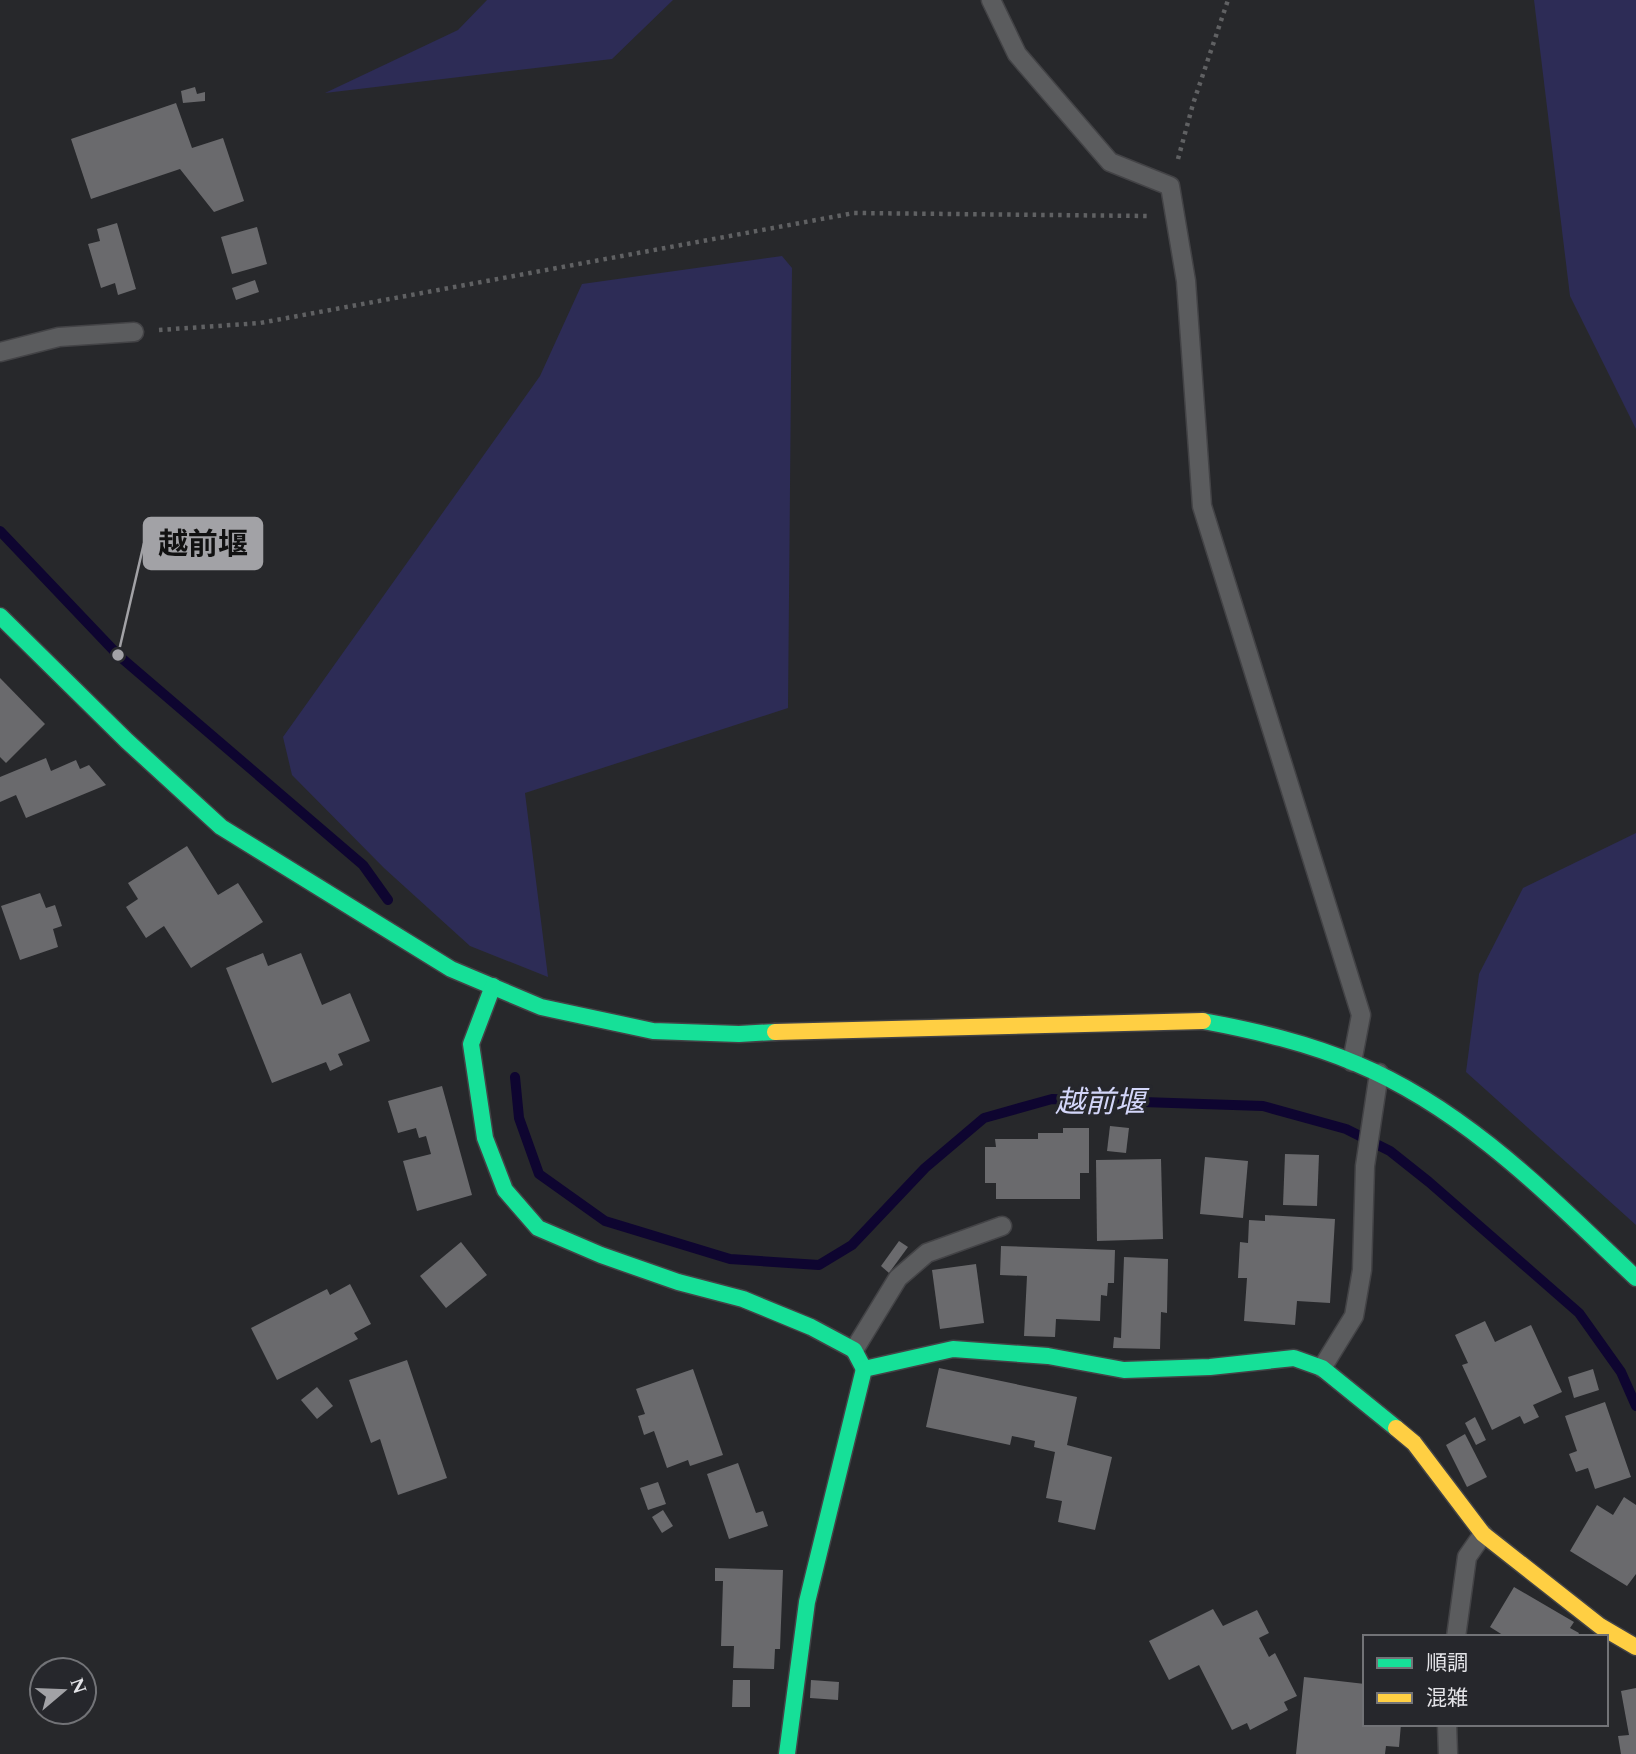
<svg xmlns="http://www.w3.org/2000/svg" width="1636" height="1754" viewBox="0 0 1636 1754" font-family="Spectral,'Noto Sans JP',serif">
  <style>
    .green { fill: #2d2c56 }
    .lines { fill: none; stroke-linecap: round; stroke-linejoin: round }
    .stream { stroke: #0e0530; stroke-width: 10 }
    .building { fill: #6a6a6d }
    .lane-casing { stroke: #434346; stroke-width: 21 }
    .fast-casing { stroke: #434346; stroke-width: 19 }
    .slow-casing { stroke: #434346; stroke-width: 19 }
    .path { stroke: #606163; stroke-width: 4.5; stroke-dasharray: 3.5 5; stroke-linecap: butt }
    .lane { stroke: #5b5c5e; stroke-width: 18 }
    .fast { stroke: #16e098; stroke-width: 16 }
    .slow { stroke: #ffcf43; stroke-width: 16 }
    .labels { text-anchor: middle; stroke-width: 7; stroke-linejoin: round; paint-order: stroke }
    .water-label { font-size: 30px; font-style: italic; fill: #d3d6f9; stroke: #26272c }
    .leader { fill: none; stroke: #a2a2a6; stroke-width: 2.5 }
    .callout-dot { fill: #a2a2a6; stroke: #26272c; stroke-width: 2.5 }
    .callout { fill: #a2a2a6; stroke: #a2a2a6; stroke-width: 2.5 }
    .callout-label { font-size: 30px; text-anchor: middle; font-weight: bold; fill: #111 }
  </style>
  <rect width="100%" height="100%" fill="#27282b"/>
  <g class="green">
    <polygon points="487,0 673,0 612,59 325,93 458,30"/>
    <polygon points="1534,0 1636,0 1636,429 1570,296"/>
    <polygon points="782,256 792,268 788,708 525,793 548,977 470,946 384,868 292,775 283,737 540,376 582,284"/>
    <polygon points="1636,833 1636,1225 1466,1072 1479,974 1523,888"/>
  </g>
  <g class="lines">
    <g class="stream">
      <polyline points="0,531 118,655 363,865 388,900"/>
      <polyline points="515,1077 519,1118 539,1174 605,1221 730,1259 819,1265 852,1245 925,1168 984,1118 1052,1099 1263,1106 1346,1129 1390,1151 1429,1182 1579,1313 1621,1372 1636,1406"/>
    </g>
  </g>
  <g class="building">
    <polygon points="195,87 197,94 205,92 205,101 183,103 181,91"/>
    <polygon points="176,103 192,148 223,138 244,201 214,212 180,169 91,199 71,139"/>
    <polygon points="117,223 136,289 118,295 115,283 101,288 88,244 100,241 97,229"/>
    <polygon points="257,227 267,264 232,274 221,237"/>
    <polygon points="255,280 259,292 236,300 232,288"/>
    <polygon points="0,678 45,724 6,763 0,757"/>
    <polygon points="46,758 51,771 76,760 80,769 89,765 106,785 26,818 16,795 0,802 0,777"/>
    <polygon points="187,846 218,895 238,883 263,922 191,968 164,926 146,938 126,907 138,899 128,883"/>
    <polygon points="40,893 46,908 55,905 62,926 53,929 58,947 20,960 1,906"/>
    <polygon points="263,953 268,966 301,953 322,1005 350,993 370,1041 338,1054 343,1065 330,1071 326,1062 272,1083 226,968"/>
    <polygon points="442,1086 472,1195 417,1211 403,1161 431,1154 426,1136 419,1138 416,1128 398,1133 388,1101"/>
    <polygon points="1110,1126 1129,1128 1126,1153 1107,1151"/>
    <polygon points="1063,1128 1089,1128 1089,1173 1080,1173 1080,1199 996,1199 996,1183 985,1183 985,1147 996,1147 995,1139 1038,1139 1038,1133 1063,1133"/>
    <polygon points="1285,1154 1319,1155 1317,1206 1283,1205"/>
    <polygon points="1205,1157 1248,1161 1243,1218 1200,1214"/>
    <polygon points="1161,1159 1163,1239 1097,1241 1096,1160"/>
    <polygon points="1265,1215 1335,1219 1330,1303 1297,1301 1295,1325 1244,1321 1247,1278 1238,1278 1240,1242 1248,1243 1249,1220 1265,1221"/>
    <polygon points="899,1241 908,1247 889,1273 881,1266"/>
    <polygon points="461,1242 487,1275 446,1308 420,1276"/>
    <polygon points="1001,1246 1115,1250 1114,1283 1108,1283 1107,1296 1101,1295 1100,1321 1056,1319 1055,1337 1024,1336 1027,1276 1000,1275"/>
    <polygon points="1124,1257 1168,1259 1167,1313 1161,1312 1160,1349 1113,1348 1114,1337 1121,1338"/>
    <polygon points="976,1264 984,1323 940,1329 932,1270"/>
    <polygon points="350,1284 371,1324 354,1333 358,1339 277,1380 251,1328 327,1289 330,1295"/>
    <polygon points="1485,1321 1495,1342 1531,1325 1562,1392 1533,1405 1539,1417 1524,1424 1520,1416 1492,1430 1462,1365 1468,1363 1455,1335"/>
    <polygon points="407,1360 447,1478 398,1495 380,1439 371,1443 349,1380"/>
    <polygon points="939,1368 1077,1397 1067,1445 1112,1457 1095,1530 1058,1522 1062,1501 1046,1498 1055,1452 1034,1447 1035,1441 1012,1436 1010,1445 926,1427"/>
    <polygon points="693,1369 723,1455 690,1466 688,1460 667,1468 654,1431 644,1435 638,1416 645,1414 636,1389"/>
    <polygon points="1593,1369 1599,1390 1574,1398 1568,1377"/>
    <polygon points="317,1387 333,1406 317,1419 301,1400"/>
    <polygon points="1605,1402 1631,1477 1595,1489 1588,1468 1576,1472 1569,1454 1577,1451 1565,1416"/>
    <polygon points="1475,1417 1486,1440 1476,1445 1465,1423"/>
    <polygon points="1465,1434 1487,1477 1467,1487 1446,1445"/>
    <polygon points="738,1463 756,1513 763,1511 768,1526 729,1539 707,1474"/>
    <polygon points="658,1482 666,1504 648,1510 640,1488"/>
    <polygon points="1624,1497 1636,1505 1636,1574 1627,1586 1570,1551 1597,1505 1613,1515"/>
    <polygon points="663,1510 673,1526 662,1533 652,1517"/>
    <polygon points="715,1568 783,1570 780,1649 775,1649 774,1669 733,1668 734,1646 721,1646 723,1581 715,1581"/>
    <polygon points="1514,1587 1574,1622 1570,1628 1579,1633 1577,1637 1506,1637 1490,1627"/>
    <polygon points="1213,1609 1223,1626 1257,1610 1269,1633 1259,1638 1269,1657 1275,1653 1297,1696 1284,1702 1288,1710 1250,1730 1247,1723 1232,1730 1199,1665 1169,1680 1149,1641"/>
    <polygon points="1304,1677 1365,1684 1365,1724 1401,1724 1399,1747 1386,1746 1385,1754 1296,1754"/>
    <polygon points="733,1680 750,1680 750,1707 732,1707"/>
    <polygon points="811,1680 839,1682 838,1700 810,1698"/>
    <polygon points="1636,1688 1636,1754 1621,1754 1618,1736 1629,1735 1621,1691"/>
  </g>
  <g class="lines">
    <g class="lane-casing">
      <g id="lane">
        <polyline points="991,0 1017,54 1110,162 1170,186 1186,281 1202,506 1361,1015 1352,1062"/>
        <polyline points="0,352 59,337 134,332"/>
        <polyline points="854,1350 898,1278 927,1253 1002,1226"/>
        <polyline points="1322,1368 1354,1316 1362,1270 1365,1166 1379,1073"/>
        <polyline points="1456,1637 1467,1557 1483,1534"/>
        <polyline points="1447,1724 1448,1754"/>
      </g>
    </g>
    <g class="fast-casing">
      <g id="fast">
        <polyline points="0,616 127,741 221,827 451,969 541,1007 653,1031 739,1034 775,1032"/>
        <polyline points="493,986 471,1044 485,1138 505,1190 538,1228 601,1255 678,1282 743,1299 811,1327 854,1350 864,1369"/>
        <path d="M1203 1021C1256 1031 1308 1043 1357 1064 1467 1110 1551 1198 1636 1278"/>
        <polyline points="787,1754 807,1602 864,1369 953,1349 1048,1356 1124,1370 1210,1367 1294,1358 1322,1368 1396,1428"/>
      </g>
    </g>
    <g class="slow-casing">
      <g id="slow">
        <polyline points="775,1032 1203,1021"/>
        <polyline points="1396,1428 1414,1443 1483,1534 1600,1626 1636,1647"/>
      </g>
    </g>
    <g class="path">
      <polyline points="1178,159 1193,104 1228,0"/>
      <polyline points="159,330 260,323 854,213 1148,216"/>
    </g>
    <use href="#lane" class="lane"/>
    <use href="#fast" class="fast"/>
    <use href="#slow" class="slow"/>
  </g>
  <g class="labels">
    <g class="water-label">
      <text x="1100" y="1112">越前堰</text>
    </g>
  </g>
  <path class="leader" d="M118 655L144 543"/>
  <circle class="callout-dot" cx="118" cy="655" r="7"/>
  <rect class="callout" x="144" y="518" width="118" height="51" rx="7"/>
  <g class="callout-label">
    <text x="203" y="554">越前堰</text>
  </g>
  <rect x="1363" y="1635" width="245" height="91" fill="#26272c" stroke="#727377" stroke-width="2"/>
  <rect x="1377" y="1658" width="35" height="10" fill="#16e098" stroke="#727377" stroke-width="2"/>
  <text x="1426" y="1670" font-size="21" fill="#e4e4e8">順調</text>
  <rect x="1377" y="1693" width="35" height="10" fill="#ffcf43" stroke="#727377" stroke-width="2"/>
  <text x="1426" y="1705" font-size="21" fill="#e4e4e8">混雑</text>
  <g transform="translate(63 1691) rotate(71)"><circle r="33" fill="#26272c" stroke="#727377" stroke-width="2"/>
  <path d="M0-5L12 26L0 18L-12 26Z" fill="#a2a2a6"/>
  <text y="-10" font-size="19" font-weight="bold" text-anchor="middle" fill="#e4e4e8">N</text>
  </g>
</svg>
